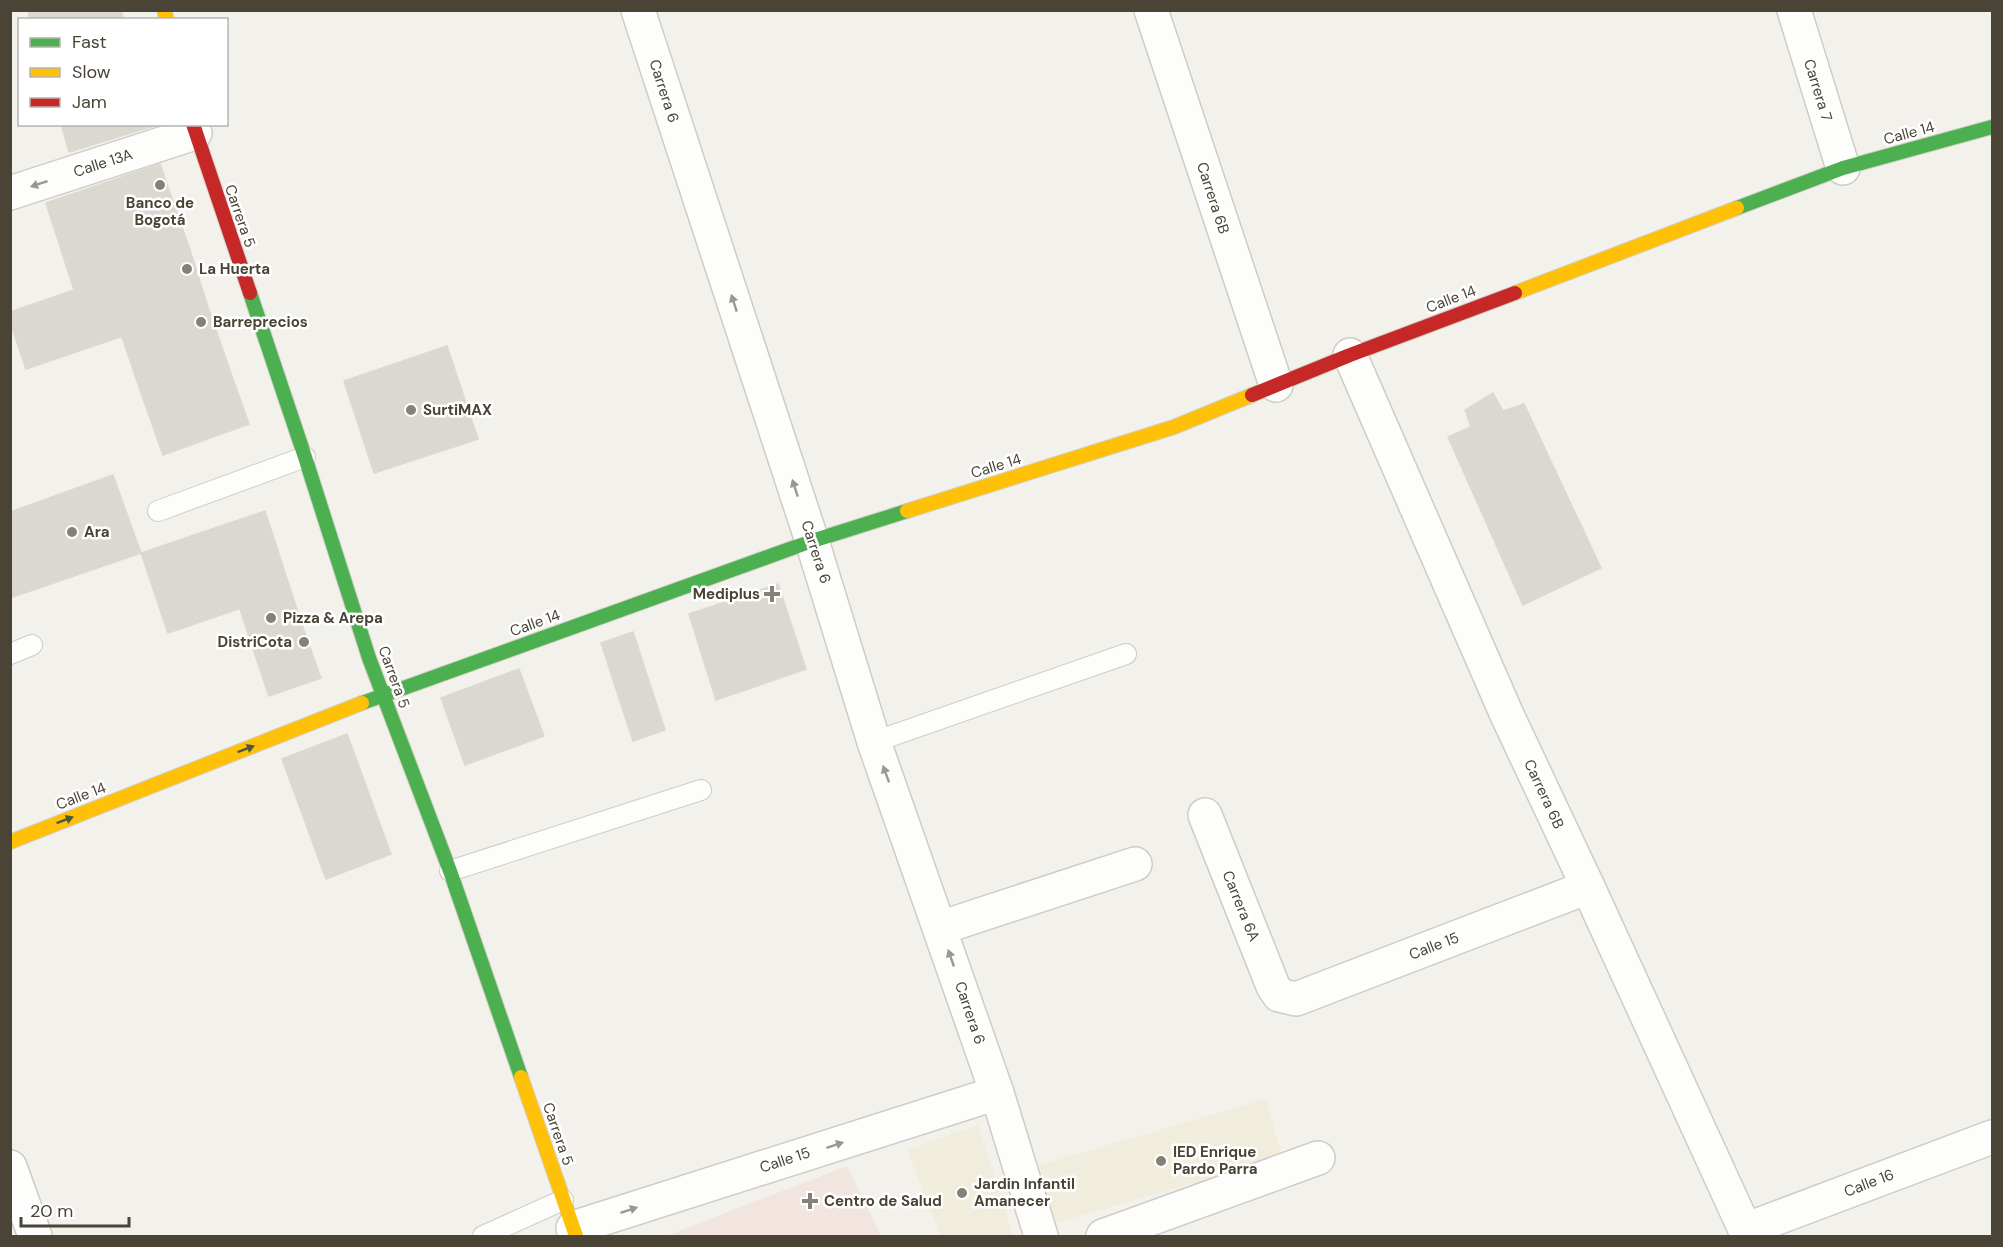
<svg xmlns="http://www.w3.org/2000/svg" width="2003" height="1247" viewBox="0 0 2003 1247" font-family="'DM Sans',sans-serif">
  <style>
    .education { fill: #f1eddd }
    .medical { fill: #f2e5e0 }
    .building { fill: #dbd8d2; stroke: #dbd8d1; stroke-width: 1.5 }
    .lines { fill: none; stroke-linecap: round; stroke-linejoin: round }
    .lane-casing { stroke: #ceccc6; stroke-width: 22 }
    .street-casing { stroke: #ceccc6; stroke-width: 36 }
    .fast-casing { stroke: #d2cfc2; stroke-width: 16 }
    .slow-casing { stroke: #d2cfc2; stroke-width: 16 }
    .jam-casing { stroke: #d2cfc2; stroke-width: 16 }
    .lane { stroke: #fdfdfc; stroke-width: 20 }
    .street { stroke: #fdfdfc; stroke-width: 33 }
    .fast { stroke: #4caf50; stroke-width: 14 }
    .slow { stroke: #ffc107; stroke-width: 14 }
    .jam { stroke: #c62828; stroke-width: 14 }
    .oneway { fill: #9b978f }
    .oneway2 { fill: #4a593b }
    .poi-dot { fill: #858176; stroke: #fff; stroke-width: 2 }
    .labels { text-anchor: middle; stroke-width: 5; stroke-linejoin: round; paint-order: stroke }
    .street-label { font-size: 15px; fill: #4a4436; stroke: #fff }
    .poi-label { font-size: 15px; font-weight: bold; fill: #4a4436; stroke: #fff; text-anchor: start }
  </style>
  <rect width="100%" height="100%" fill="#f2f1ec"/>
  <g class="education">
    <polygon points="1266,1099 1282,1157 1055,1223 1039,1165"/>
    <polygon points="978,1125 1013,1236 941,1236 907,1150"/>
  </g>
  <polygon class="medical" points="847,1166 881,1236 666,1236"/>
  <g class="building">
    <polygon points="28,10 121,10 121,11 96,20 30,20"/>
    <polygon points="121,11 124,20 96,20"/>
    <polygon points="61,124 157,124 157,125 69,152"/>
    <polygon points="160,164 190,250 74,290 46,203"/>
    <polygon points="190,250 208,307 26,369 10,322 10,312"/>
    <polygon points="208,307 227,362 141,393 122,337"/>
    <polygon points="447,346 478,439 374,473 344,381"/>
    <polygon points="227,362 249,424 163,455 141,393"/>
    <polygon points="1493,393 1503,411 1524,404 1601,568 1523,605 1448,437 1471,427 1465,410"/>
    <polygon points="113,475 141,553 10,598 10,512"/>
    <polygon points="265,511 291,591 168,633 141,553"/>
    <polygon points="778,584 806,669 748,689 719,604"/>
    <polygon points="291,591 303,628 252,646 240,609"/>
    <polygon points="719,604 748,689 716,700 689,614"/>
    <polygon points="303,628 321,678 269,696 252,646"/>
    <polygon points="633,632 665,730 633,741 601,643"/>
    <polygon points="519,669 544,736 465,765 441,698"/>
    <polygon points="347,734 391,854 326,879 282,759"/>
  </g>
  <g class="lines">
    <g class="lane-casing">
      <g id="lane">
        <polyline points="158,511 305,457"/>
        <polyline points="10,654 32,645"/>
        <polyline points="874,742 1126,654"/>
        <polyline points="450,871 701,790"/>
        <polyline points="483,1236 563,1200"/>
      </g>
    </g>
    <g class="street-casing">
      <g id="street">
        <polyline points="638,10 812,541 874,742 997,1093 1041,1236"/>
        <polyline points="1151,10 1276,385"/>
        <polyline points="1794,10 1843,168"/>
        <polyline points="10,193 195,133"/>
        <polyline points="1350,355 1507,715 1588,887 1748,1236"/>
        <polyline points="1205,815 1273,986 1279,995 1296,999 1588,887"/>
        <polyline points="940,928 1135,864"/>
        <polyline points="10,1167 35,1236"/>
        <polyline points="573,1228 997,1093"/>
        <polyline points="1745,1230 1992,1137"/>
        <polyline points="1103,1236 1318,1158"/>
      </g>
    </g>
    <g class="fast-casing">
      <g id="fast">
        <polyline points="1737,208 1843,168 1992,127"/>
        <polyline points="250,293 305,457 369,658 450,871 521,1077"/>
        <polyline points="362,703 812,541 907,511"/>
      </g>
    </g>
    <g class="slow-casing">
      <g id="slow">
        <polyline points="164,10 167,20"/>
        <polyline points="1515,293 1737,208"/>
        <polyline points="907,511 1174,427 1252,395"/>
        <polyline points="10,842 362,703"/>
        <polyline points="521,1077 576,1236"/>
      </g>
    </g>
    <g class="jam-casing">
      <g id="jam">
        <polyline points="193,124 250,293"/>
        <polyline points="1252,395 1350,355 1515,293"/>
      </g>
    </g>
    <use href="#lane" class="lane"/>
    <use href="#street" class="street"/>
    <use href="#fast" class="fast"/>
    <use href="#slow" class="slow"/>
    <use href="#jam" class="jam"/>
  </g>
  <defs><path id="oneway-solid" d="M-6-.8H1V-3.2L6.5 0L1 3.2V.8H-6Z" transform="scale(1.5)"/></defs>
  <g class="oneway">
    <use href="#oneway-solid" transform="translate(39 184) rotate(162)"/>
    <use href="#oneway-solid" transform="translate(734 303) rotate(-108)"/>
    <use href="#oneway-solid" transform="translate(795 488) rotate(-108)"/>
    <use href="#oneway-solid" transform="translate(886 774) rotate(-110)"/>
    <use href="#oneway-solid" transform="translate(951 958) rotate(-109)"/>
    <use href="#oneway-solid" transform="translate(835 1145) rotate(-18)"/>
    <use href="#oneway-solid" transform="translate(629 1210) rotate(-18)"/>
  </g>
  <g class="oneway2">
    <use href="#oneway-solid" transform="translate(246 749) rotate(-21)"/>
    <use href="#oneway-solid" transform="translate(65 820) rotate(-21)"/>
  </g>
  <g class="poi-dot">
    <circle cx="160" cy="185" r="6"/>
    <circle cx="187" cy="269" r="6"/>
    <circle cx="201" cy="322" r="6"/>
    <circle cx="411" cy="410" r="6"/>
    <circle cx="72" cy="532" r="6"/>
    <path d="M769 585h6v6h6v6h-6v6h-6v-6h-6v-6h6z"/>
    <circle cx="271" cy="618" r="6"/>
    <circle cx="304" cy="642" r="6"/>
    <circle cx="1161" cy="1161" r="6"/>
    <circle cx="962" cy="1193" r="6"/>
    <path d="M807 1192h6v6h6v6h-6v6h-6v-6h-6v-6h6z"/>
  </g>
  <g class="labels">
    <g class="street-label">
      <text transform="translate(1818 90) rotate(73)" y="5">Carrera 7</text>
      <text transform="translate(664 91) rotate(72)" y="5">Carrera 6</text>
      <text transform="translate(1909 133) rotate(-15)" y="5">Calle 14</text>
      <text transform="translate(103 163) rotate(-18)" y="5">Calle 13A</text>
      <text transform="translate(1213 198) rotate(72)" y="5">Carrera 6B</text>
      <text transform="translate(240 216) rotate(71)" y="5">Carrera 5</text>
      <text transform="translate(1451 299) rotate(-21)" y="5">Calle 14</text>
      <text transform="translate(996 466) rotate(-17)" y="5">Calle 14</text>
      <text transform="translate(816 552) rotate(72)" y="5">Carrera 6</text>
      <text transform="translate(535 623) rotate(-20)" y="5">Calle 14</text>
      <text transform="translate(394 677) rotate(70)" y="5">Carrera 5</text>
      <text transform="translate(1544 794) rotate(65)" y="5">Carrera 6B</text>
      <text transform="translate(81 796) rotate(-21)" y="5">Calle 14</text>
      <text transform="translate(1241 906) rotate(68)" y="5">Carrera 6A</text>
      <text transform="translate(1434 946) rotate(-21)" y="5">Calle 15</text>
      <text transform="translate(970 1013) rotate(71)" y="5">Carrera 6</text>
      <text transform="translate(558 1134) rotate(71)" y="5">Carrera 5</text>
      <text transform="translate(785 1160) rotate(-18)" y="5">Calle 15</text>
      <text transform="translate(1869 1183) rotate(-21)" y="5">Calle 16</text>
    </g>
    <g class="poi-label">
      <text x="160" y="208" text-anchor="middle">Banco de<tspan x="160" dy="17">Bogotá</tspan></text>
      <text x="199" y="274">La Huerta</text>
      <text x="213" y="327">Barreprecios</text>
      <text x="423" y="415">SurtiMAX</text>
      <text x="84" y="537">Ara</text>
      <text x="760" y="599" text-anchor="end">Mediplus</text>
      <text x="283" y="623">Pizza &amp; Arepa</text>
      <text x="292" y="647" text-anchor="end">DistriCota</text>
      <text x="1173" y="1157">IED Enrique<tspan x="1173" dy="17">Pardo Parra</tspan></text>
      <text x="974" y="1189">Jardin Infantil<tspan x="974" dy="17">Amanecer</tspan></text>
      <text x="824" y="1206">Centro de Salud</text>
    </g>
  </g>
  <rect width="2003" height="1247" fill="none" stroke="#4a4436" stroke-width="24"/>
  <rect x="18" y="18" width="210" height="108" fill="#ffffff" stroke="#b7b4af" stroke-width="1.5"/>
  <rect x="30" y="38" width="30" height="9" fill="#4caf50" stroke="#b7b4af" stroke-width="1.5"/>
  <text x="72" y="48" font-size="18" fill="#4a4436">Fast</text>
  <rect x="30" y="68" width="30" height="9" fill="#ffc107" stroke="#b7b4af" stroke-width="1.5"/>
  <text x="72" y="78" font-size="18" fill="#4a4436">Slow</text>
  <rect x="30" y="98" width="30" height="9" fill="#c62828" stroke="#b7b4af" stroke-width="1.5"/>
  <text x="72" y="108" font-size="18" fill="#4a4436">Jam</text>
  <path d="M21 1217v9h108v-9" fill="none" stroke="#4a4436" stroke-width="3"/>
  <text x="30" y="1217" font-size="18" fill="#4a4436" stroke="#ffffff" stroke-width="4.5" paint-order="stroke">20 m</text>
</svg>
